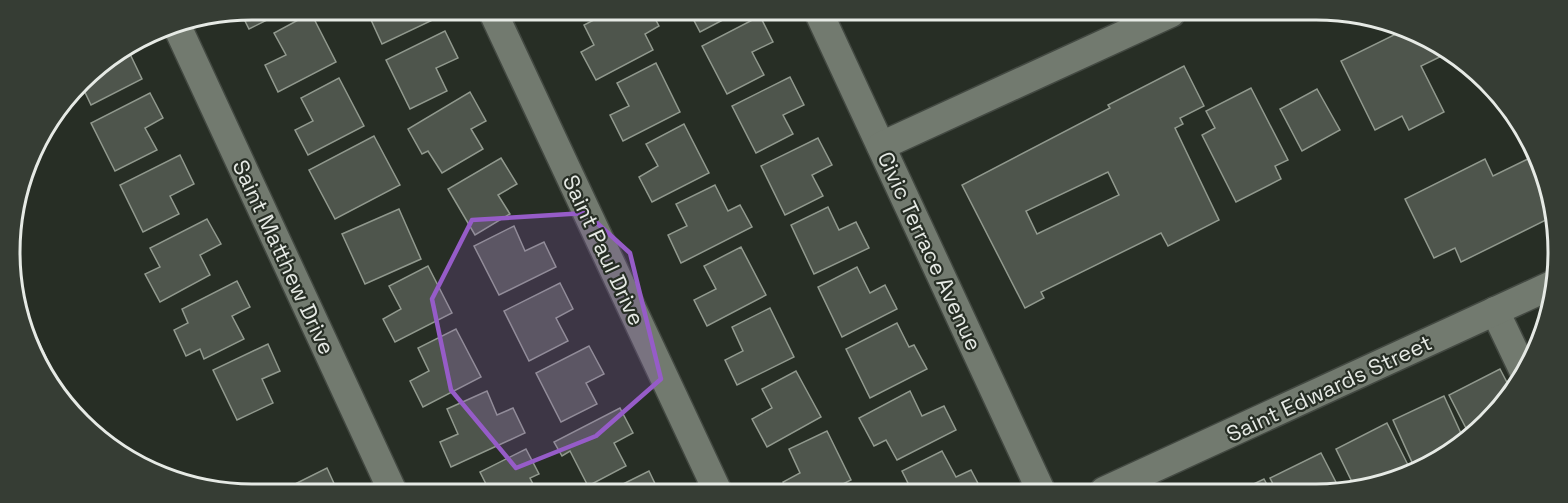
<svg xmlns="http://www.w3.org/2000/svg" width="1568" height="503" viewBox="0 0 1568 503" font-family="'Space Grotesk',sans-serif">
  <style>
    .building { fill: #4e554c; stroke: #91998e; stroke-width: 1.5; fill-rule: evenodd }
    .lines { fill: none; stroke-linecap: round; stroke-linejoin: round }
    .minor-casing { stroke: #434942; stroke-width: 31 }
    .minor { stroke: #727a6f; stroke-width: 28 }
    .rail-casing { stroke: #979d96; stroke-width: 7 }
    .rail { stroke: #272e25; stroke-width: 4.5; stroke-dasharray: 14; stroke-linecap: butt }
    .marked { fill: #965cc8; fill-opacity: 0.2; stroke: #965cc8; stroke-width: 4.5; stroke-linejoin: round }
    .labels { text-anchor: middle; stroke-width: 4.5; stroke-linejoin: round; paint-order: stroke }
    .street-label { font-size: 22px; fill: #e6eae5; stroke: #272e25 }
    .rim { fill: none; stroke: #e6eae5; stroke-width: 3 }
  </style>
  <rect width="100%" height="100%" fill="#272e25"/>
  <g class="building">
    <polygon points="252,9 289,9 249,29 240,11"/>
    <polygon points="366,9 435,10 439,17 382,44"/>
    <polygon points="562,10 581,10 566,18"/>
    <polygon points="611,11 651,11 659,26 645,34 653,50 596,80 581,52 594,45 584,25"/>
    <polygon points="689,11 738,11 738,12 700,32"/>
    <polygon points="311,13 336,62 278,92 265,65 286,55 274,33"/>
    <polygon points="760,16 773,42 752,52 764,75 727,94 702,46"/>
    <polygon points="1404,30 1452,51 1421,66 1444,112 1409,130 1402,116 1375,130 1341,61"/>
    <polygon points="445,31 458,58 436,68 447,91 410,109 386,60"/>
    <polygon points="130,54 142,79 91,105 81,84 91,69 112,56 115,62"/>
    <polygon points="656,63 680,112 623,141 610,115 629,106 617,83"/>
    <path d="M1184 66 1204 106 1180 118 1183 124 1175 128 1219 220 1168 246 1161 233 1041 292 1044 298 1025 308 962 185 1110 108 1108 105ZM1108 172 1119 195 1037 234 1026 211Z"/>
    <polygon points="790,77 804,105 783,115 793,134 756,153 732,106"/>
    <polygon points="339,78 364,126 308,155 295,130 313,121 301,98"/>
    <polygon points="1251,88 1288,160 1275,166 1281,179 1236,202 1202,135 1215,128 1206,111"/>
    <polygon points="1317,89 1340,130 1302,151 1280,109"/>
    <polygon points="470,92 486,121 471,129 483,149 442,173 428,151 422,154 408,129"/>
    <polygon points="150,93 163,118 145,128 157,150 115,171 91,123"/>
    <polygon points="684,124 709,173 652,202 639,177 658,166 646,144"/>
    <polygon points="374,136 400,185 335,219 309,170"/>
    <polygon points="818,138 832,165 812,175 823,196 785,215 761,166"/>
    <polygon points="180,155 194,184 170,196 179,214 143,232 120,185"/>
    <polygon points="1534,156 1551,196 1543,199 1552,217 1461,262 1455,248 1434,258 1405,199 1485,159 1493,176"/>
    <polygon points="501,158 517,184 498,195 510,214 475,235 448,189"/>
    <polygon points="715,185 728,211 740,205 752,227 681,263 668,235 687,226 676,204"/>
    <polygon points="828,207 839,230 856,222 869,248 814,274 791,225"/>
    <polygon points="399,209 421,259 365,284 342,234"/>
    <polygon points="207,219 221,244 200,255 210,275 160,302 145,274 160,267 150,248"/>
    <polygon points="514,226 525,251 544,242 556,267 499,295 474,246"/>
    <polygon points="741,247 766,295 707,326 694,300 716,289 704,266"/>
    <polygon points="428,266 452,313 395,342 383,319 401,309 389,286"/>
    <polygon points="857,267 870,293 885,285 897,309 842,337 818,287"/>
    <polygon points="237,281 250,307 232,316 244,339 204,359 200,349 186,356 174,330 188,323 182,309"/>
    <polygon points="560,283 573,309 556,318 568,341 529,361 504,311"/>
    <polygon points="770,308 794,357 737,385 725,360 743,351 732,327"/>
    <polygon points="897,323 909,347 914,345 927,369 870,398 846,349"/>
    <polygon points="456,329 481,377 423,407 410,381 429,371 418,348"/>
    <polygon points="268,344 280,371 262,379 273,403 237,420 213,370"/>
    <polygon points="589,346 604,374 586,383 597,404 561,422 536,373"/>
    <polygon points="1500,369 1512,392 1488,423 1470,436 1449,395"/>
    <polygon points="796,371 821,417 767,447 752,419 772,408 762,389"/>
    <polygon points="487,391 497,415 513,408 525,433 451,467 440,442 458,434 447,409"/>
    <polygon points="910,391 922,416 944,406 956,430 897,460 886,440 874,446 859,418"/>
    <polygon points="1444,396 1464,440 1423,469 1416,471 1393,420"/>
    <polygon points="620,408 633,433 614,443 626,466 588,486 570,451 562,456 554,442"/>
    <polygon points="1387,423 1412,473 1356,490 1336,449"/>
    <polygon points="827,431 851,480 829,491 787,491 783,482 800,473 789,449"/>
    <polygon points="526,449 539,474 530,478 536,490 489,490 480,472"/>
    <polygon points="942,451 956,477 971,470 982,491 912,491 902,471"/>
    <polygon points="1321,453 1341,492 1277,492 1270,478"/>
    <polygon points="327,468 337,490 285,489"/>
    <polygon points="649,471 658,490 611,490"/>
    <polygon points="1264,479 1271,492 1237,492"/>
  </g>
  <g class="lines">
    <g class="minor-casing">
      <g id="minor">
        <polyline points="492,10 717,490"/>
        <polyline points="818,11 1041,491"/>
        <polyline points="176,24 392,490"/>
        <polyline points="881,146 1171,13"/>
        <polyline points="1495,311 1525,374"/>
        <polyline points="1104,491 1554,284"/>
      </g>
    </g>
    <use href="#minor" class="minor"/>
    <g class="rail-casing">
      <polyline id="rail" points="16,300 62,398"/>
    </g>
    <use href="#rail" class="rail"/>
  </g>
  <path class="marked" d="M586 213 630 253 661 379 596 436 516 468 451 390 432 299 472 220Z"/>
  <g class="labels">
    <g class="street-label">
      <text transform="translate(604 250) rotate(65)" y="8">Saint Paul Drive</text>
      <text transform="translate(930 251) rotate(65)" y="8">Civic Terrace Avenue</text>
      <text transform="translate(284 257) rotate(65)" y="8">Saint Matthew Drive</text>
      <text transform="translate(1329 388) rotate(-25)" y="8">Saint Edwards Street</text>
    </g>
  </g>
  <path d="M0 0H1568V503H0ZM252 20H1316A232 232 0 0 1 1548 252V252A232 232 0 0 1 1316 484H252A232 232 0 0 1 20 252V252A232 232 0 0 1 252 20Z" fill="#363d34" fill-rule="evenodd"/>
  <path class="rim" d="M252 20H1316A232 232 0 0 1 1548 252V252A232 232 0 0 1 1316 484H252A232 232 0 0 1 20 252V252A232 232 0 0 1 252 20Z"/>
</svg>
